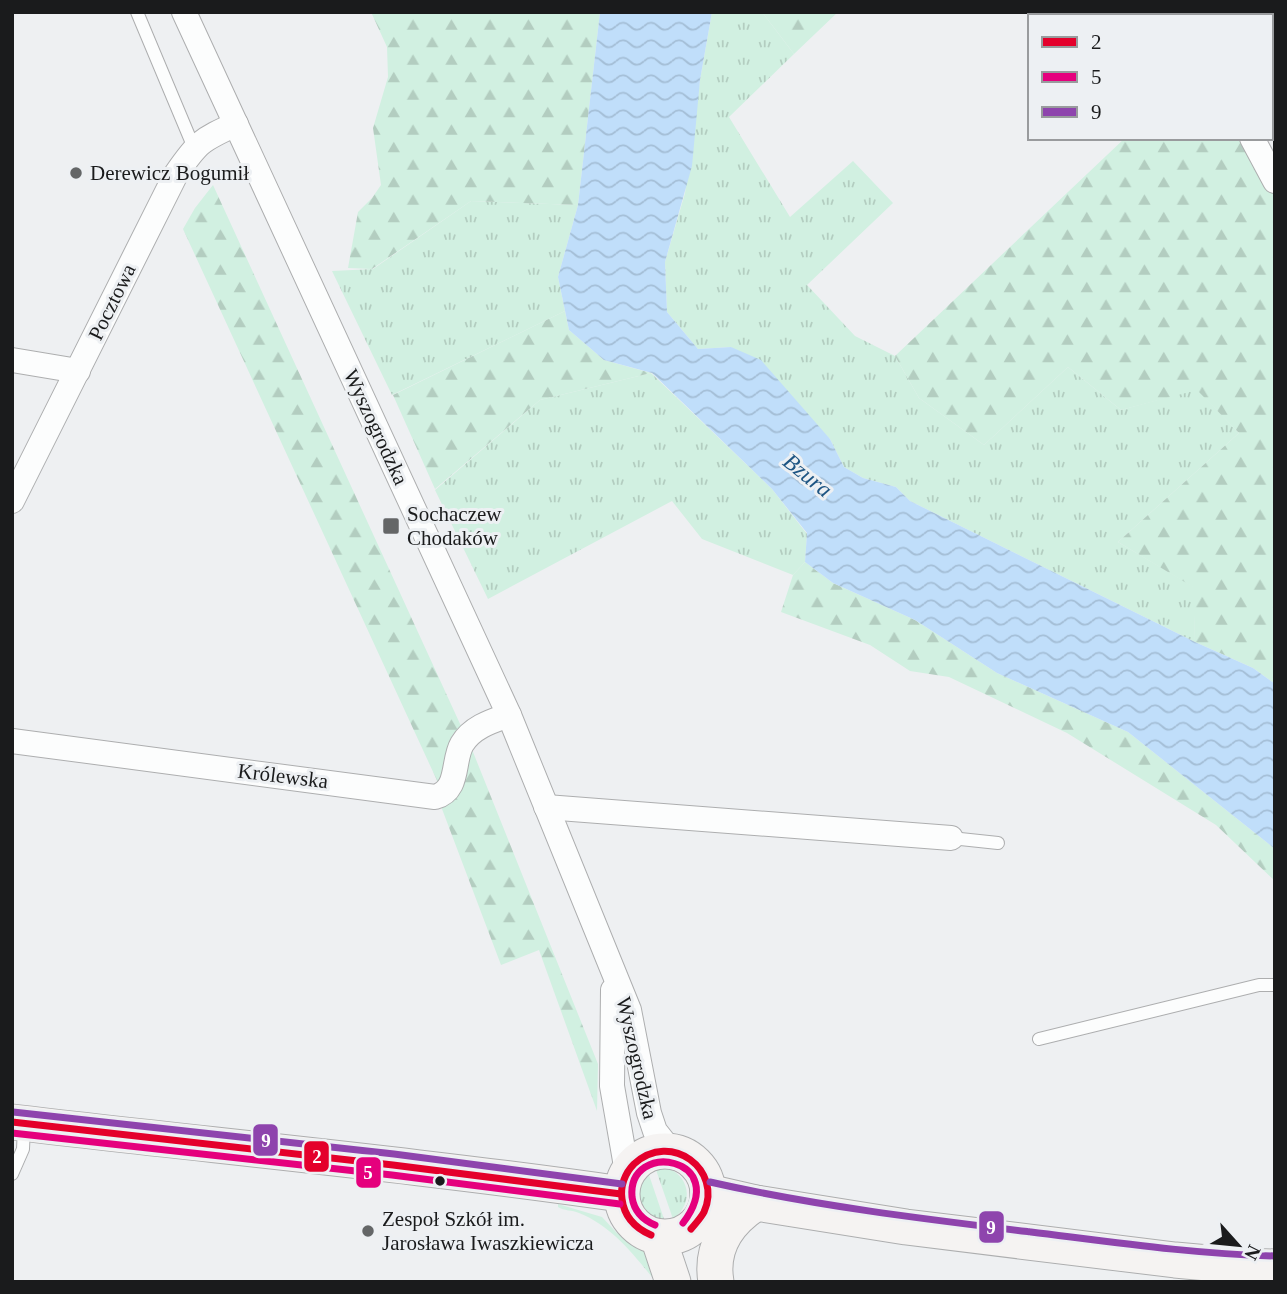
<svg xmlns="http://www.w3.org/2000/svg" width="1287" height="1294" viewBox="0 0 1287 1294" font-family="'Times New Roman',serif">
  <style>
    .grass { fill: url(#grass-tufts) }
    .forest { fill: url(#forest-firs) }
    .water { fill: url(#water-waves) }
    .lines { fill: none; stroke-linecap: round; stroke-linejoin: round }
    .lane-casing { stroke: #adaeaf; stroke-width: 14 }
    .street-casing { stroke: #adaeaf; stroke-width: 26 }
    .secondary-casing { stroke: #adaeaf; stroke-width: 37 }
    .lane { stroke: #fcfdfd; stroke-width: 12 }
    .street { stroke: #fcfdfd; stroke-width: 24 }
    .secondary { stroke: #f5f3f2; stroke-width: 35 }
    .bus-1-casing { stroke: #edf0f3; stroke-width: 12 }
    .bus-2-casing { stroke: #edf0f3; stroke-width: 12 }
    .bus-3-casing { stroke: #edf0f3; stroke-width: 12 }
    .bus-1 { stroke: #e4002b; stroke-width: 7 }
    .bus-2 { stroke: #e5007d; stroke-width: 7 }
    .bus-3 { stroke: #8e44ad; stroke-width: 7 }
    .poi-dot { fill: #646667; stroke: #edf0f3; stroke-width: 2.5 }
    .bus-dot { fill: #1a1b1c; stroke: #edf0f3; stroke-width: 2.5 }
    .labels { text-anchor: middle; stroke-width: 6; stroke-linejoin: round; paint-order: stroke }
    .poi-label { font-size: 21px; fill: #1a1b1c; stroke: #edf0f3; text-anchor: start }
    .street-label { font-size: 21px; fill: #1a1b1c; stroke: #edf0f3 }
    .water-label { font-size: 23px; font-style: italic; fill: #1e5583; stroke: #edf0f3 }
    .line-badge { stroke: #edf0f3; stroke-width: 2.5 }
    .badge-label { font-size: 19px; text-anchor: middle; font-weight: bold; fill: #fff }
  </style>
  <defs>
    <pattern id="grass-tufts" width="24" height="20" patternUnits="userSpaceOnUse" patternTransform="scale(1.75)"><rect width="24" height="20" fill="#d1f0e1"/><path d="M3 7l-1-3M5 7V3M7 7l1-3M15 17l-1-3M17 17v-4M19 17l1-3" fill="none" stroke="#b3cdc0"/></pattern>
    <pattern id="forest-firs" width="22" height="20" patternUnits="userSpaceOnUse" patternTransform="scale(1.75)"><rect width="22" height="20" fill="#d1f0e1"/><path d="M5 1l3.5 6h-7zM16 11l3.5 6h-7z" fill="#b3cdc0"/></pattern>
    <pattern id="water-waves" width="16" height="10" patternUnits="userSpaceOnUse" patternTransform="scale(1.75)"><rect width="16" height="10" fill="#c0defa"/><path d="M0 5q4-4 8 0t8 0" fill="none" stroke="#a4bed6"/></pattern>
  </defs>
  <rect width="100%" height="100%" fill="#eef0f2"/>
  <g class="grass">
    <polygon points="712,12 762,12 794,54 729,117 790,217 853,161 893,203 807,285 855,336 895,356 919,398 984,445 1068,367 1121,410 1197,389 1239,433 1118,542 1194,587 1195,642 910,501 896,487 863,478 844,467 830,439 731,347 698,349 667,312 665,262 685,193 700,80"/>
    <polygon points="471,201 578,205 558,277 565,311 392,395 332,271 373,269"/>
    <polygon points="651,373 772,489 807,534 805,562 793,575 702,539 672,501 488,599 435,490 540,400"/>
    <path d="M663 1166C690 1174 695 1203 673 1219L655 1167Z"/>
    <path d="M647 1169 665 1222C631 1224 619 1189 647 1169Z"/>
    <path d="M558 1204 602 1217 617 1233 650 1256 656 1282C634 1255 612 1226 579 1213 572 1210 564 1211 558 1207Z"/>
  </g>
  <g class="forest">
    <polygon points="371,12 600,12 578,205 471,201 372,269 348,268 358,212 372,198 381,185 373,128 388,77 387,47"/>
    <polygon points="762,12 838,12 794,54"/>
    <polygon points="1125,138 1244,138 1275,197 1275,684 1253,668 1195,642 1193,587 1118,542 1239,433 1197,390 1121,410 1068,367 984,445 919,398 895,356"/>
    <path d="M213 185 461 726C444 738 444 767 440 787L183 229 195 208Z"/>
    <polygon points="565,311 569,330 604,360 651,373 540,400 435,489 393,395"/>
    <polygon points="805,562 833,583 915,620 997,673 1128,732 1275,849 1275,881 1216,825 1067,733 949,677 910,671 870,645 781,612 793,575"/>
    <polygon points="469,742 598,1064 597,1111 539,950 501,965 439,801"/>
  </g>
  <polygon class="water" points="600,12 712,12 700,80 692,166 665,262 667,312 698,349 731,347 761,360 830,439 844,467 863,478 896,487 910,501 1195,642 1253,668 1275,684 1275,849 1128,732 997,673 915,620 833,583 805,562 807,533 772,489 652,373 604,360 569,330 558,277 578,205"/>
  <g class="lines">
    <g class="lane-casing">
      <g id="lane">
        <polyline points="137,12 194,148"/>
        <polyline points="951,838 998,843"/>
        <polyline points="1039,1039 1259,985 1275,985"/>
        <polyline points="12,1174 23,1149 24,1127"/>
      </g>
    </g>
    <g class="street-casing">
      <g id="street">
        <polyline points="184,12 509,715 629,1010 649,1113 655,1131 670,1150"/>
        <polyline points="1252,138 1275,181"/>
        <polyline points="12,360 78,371"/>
        <path d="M12 501 176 174C198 142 201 140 236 124"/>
        <path d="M12 741 435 797C460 790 452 761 462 744 472 727 492 721 509 715"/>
        <polyline points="546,807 951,838"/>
        <polyline points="613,990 612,1086 627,1172"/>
      </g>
    </g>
    <g class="secondary-casing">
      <g id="secondary">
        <path d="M12 1122C215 1146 419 1165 621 1194"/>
        <circle cx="665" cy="1194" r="43"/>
        <polyline points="708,1192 756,1203 906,1227 1175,1260 1241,1266 1275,1267"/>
        <polyline points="658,1237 673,1282"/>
        <path d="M716 1282C710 1247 728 1221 756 1203"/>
      </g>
    </g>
    <use href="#lane" class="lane"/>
    <use href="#street" class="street"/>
    <use href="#secondary" class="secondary"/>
    <g class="bus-1-casing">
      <g id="bus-1">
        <polyline points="12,1122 393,1165 621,1194"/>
        <path d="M651 1235C635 1228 624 1216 622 1199 620 1186 625 1173 634 1164 671 1130 723 1170 704 1212 701 1218 695 1224 691 1229"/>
      </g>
    </g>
    <g class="bus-2-casing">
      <g id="bus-2">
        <polyline points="12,1133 392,1175 620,1204"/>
        <path d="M655 1225C643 1220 634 1211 632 1197 627 1139 733 1157 683 1223"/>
      </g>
    </g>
    <g class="bus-3-casing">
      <g id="bus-3">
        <polyline points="13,1112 394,1154 622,1184"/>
        <path d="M710 1182C816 1206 924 1219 1031 1232 1112 1242 1193 1254 1275 1256"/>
      </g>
    </g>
    <use href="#bus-1" class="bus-1"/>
    <use href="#bus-2" class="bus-2"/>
    <use href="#bus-3" class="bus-3"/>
  </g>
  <g class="poi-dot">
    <circle cx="76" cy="173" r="7"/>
    <rect x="382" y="517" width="18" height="18" rx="3.5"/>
    <circle cx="368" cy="1231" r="7"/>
  </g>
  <circle class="bus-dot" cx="440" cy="1181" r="6"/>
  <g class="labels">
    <g class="poi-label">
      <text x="90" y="180">Derewicz Bogumił</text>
      <text x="407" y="521">Sochaczew<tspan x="407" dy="24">Chodaków</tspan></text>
      <text x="382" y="1226">Zespoł Szkół im.<tspan x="382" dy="24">Jarosława Iwaszkiewicza</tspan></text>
    </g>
    <g class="street-label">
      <text transform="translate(112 302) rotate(-64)" y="7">Pocztowa</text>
      <text transform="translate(376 427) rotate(65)" y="7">Wyszogrodzka</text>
      <text transform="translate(283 776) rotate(7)" y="7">Królewska</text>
      <text transform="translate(637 1058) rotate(77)" y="7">Wyszogrodzka</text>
    </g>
    <g class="water-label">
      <text transform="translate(808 475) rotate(39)" y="8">Bzura</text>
    </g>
  </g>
  <g class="line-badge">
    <rect x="252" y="1123" width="27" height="34" rx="7" fill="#8e44ad"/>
    <rect x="303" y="1140" width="27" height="33" rx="7" fill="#e4002b"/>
    <rect x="355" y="1156" width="27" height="33" rx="7" fill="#e5007d"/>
    <rect x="978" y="1210" width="27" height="34" rx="7" fill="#8e44ad"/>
  </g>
  <g class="badge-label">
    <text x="266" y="1147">9</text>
    <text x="317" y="1163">2</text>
    <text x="368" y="1179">5</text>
    <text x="991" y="1234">9</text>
  </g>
  <rect width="1287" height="1294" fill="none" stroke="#1a1b1c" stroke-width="28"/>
  <rect x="1028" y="14" width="245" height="126" fill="#edf0f3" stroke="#999b9d" stroke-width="2"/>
  <rect x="1042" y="37" width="35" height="10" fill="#e4002b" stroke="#999b9d" stroke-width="2"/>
  <text x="1091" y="49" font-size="21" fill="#1a1b1c">2</text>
  <rect x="1042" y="72" width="35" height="10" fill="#e5007d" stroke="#999b9d" stroke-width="2"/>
  <text x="1091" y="84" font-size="21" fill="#1a1b1c">5</text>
  <rect x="1042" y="107" width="35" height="10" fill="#8e44ad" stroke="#999b9d" stroke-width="2"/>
  <text x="1091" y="119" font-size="21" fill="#1a1b1c">9</text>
  <g transform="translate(1238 1245) rotate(117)" stroke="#edf0f3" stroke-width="5" paint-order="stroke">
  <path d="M0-5L12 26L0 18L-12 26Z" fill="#1a1b1c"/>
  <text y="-10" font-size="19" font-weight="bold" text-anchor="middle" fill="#1a1b1c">N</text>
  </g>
</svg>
